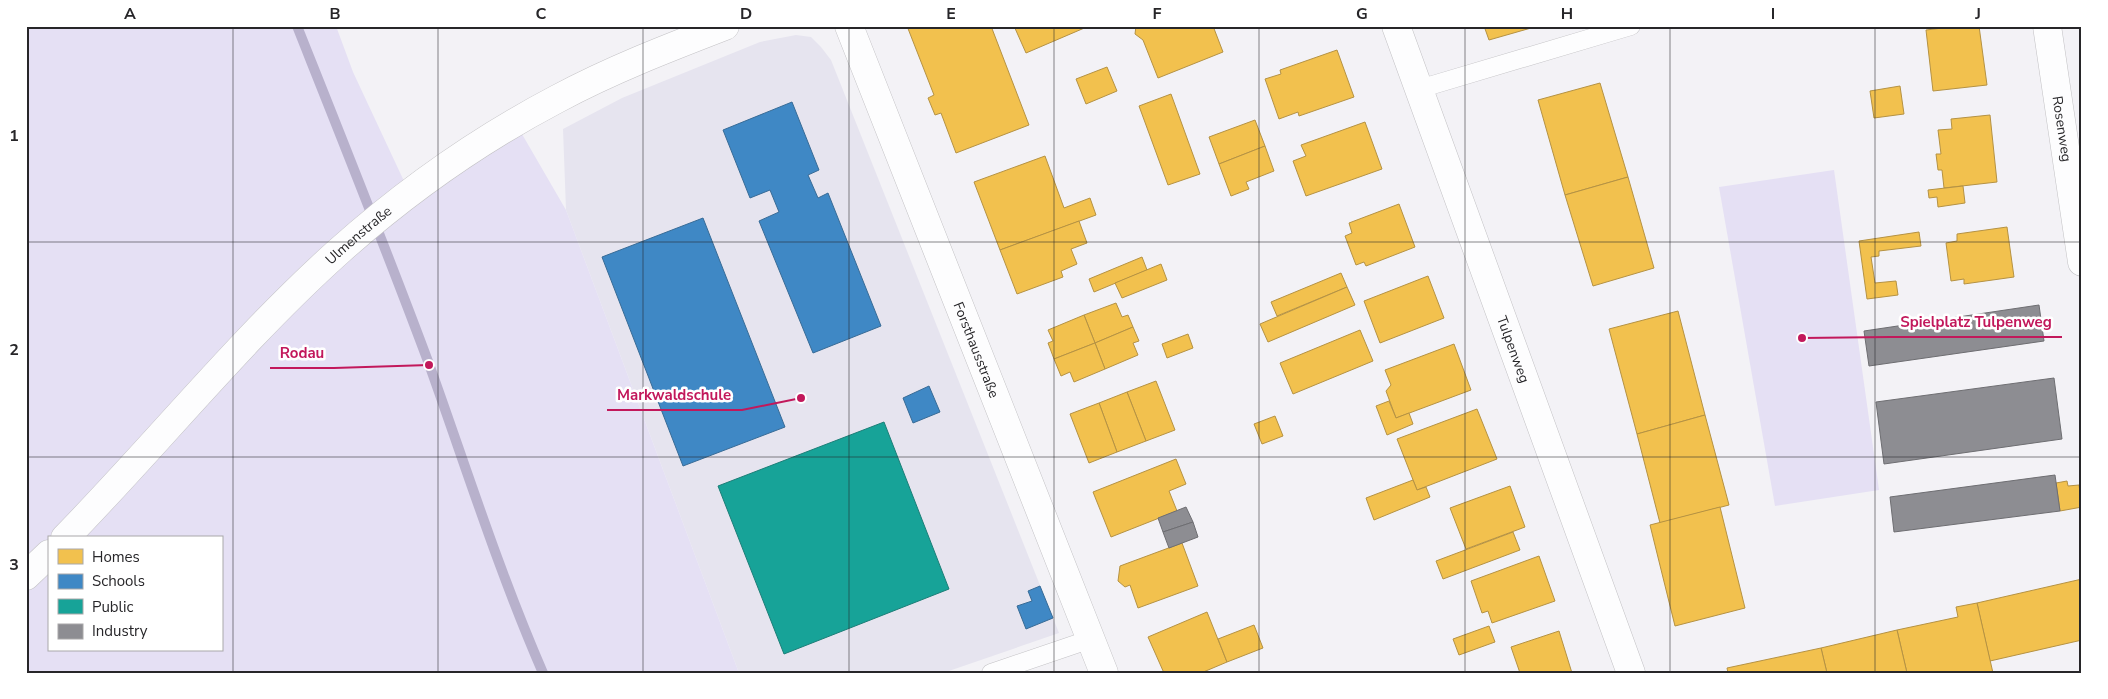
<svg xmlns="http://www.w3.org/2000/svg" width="2108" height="699" viewBox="0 0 2108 699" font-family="'Nunito Sans',sans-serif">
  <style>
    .built { fill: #e6e4ef }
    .green { fill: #e5e0f4; fill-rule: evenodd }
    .homes { fill: #f2c14e; stroke: #b59243 }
    .schools { fill: #3f88c5; stroke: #386b96 }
    .public { fill: #17a398; stroke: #1c7e77 }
    .industry { fill: #8d8d92; stroke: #6e6e72 }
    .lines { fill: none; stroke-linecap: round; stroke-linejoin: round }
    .stream { stroke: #b8b1cc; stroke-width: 10 }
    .service-casing { stroke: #c3c2c5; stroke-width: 19 }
    .minor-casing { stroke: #c3c2c5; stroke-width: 29 }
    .service { stroke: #fdfdfe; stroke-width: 18 }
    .minor { stroke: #fdfdfe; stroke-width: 28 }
    .grid { fill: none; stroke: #272629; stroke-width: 1; stroke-opacity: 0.55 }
    .labels { text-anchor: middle; stroke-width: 5; stroke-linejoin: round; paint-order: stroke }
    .street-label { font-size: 14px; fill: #272629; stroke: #fff }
    .leader { fill: none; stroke: #c2185b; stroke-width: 2 }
    .callout-dot { fill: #c2185b; stroke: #fff; stroke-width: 2 }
    .callout-label { font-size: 15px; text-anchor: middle; font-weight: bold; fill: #c2185b; stroke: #fff; stroke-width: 5; stroke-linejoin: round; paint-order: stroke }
    .neatline { fill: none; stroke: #272629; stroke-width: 2 }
    .grid-label { font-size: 16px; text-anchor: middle; font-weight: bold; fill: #272629 }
  </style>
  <rect width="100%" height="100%" fill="#f3f2f6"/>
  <polygon class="built" points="796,35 811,37 821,47 831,60 1059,633 943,673 739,673 566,210 563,129 622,98 760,42"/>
  <g class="green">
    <path d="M26 26H336L353 72 410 194 515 122 566 210 739 673H26ZM49 538H221V650H49Z"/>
    <polygon points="1834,170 1879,490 1775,506 1719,187"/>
  </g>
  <g class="homes">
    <polygon points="907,26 991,26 1029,125 956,153 941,113 935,115 928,98 934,95"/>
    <polygon points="1014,26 1089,26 1026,53"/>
    <polygon points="1136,26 1213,26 1223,52 1158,78 1143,40 1135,34"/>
    <polygon points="1484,26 1538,26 1489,40"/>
    <polygon points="1959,26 1979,26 1987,85 1933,91 1926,30"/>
    <polygon points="1337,50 1354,97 1299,116 1298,112 1279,119 1265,79 1281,74 1280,70"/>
    <polygon points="1107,67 1117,91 1086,104 1076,79"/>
    <polygon points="1600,83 1628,177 1565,195 1538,100"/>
    <polygon points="1900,86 1904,114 1874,118 1870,91"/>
    <polygon points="1171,94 1200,174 1168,185 1139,106"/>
    <polygon points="1990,115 1997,182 1944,188 1942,170 1938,170 1936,154 1941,154 1938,130 1952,129 1951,119"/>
    <polygon points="1255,120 1265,146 1219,164 1209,137"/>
    <polygon points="1365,122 1382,169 1306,196 1293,161 1306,156 1301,145"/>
    <polygon points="1265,146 1274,171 1246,182 1249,189 1231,196 1219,164"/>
    <polygon points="1045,156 1064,208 1090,198 1096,215 1000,250 974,182"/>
    <polygon points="1628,177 1654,268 1593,286 1565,195"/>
    <polygon points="1963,186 1965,203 1938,207 1937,197 1929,198 1928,190"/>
    <polygon points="1399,204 1415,247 1366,266 1364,262 1356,265 1345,236 1352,233 1349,223"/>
    <polygon points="1079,221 1087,243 1071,249 1077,264 1061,271 1063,277 1017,294 1000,250"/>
    <polygon points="2007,227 2014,277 1964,284 1964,279 1951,281 1946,243 1957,241 1957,234"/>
    <polygon points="1919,232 1921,246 1879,251 1879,256 1871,257 1875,283 1896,281 1898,295 1867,299 1859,241"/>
    <polygon points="1142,257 1147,270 1094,292 1089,279"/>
    <polygon points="1161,264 1167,280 1122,298 1115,283"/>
    <polygon points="1341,273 1347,287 1277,316 1271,302"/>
    <polygon points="1428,276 1444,318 1380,343 1364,301"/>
    <polygon points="1347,287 1355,305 1268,342 1260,324"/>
    <polygon points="1116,303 1122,317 1128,315 1133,327 1095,343 1084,315"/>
    <polygon points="1678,311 1705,415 1637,434 1609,329"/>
    <polygon points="1084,315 1095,343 1054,359 1048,343 1053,341 1048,330"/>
    <polygon points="1133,327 1139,341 1133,343 1138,355 1105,369 1095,343"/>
    <polygon points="1360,330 1373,361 1293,394 1280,363"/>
    <polygon points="1188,334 1193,348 1167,358 1162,344"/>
    <polygon points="1095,343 1105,369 1074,382 1070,372 1061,376 1054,359"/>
    <polygon points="1454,344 1471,390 1396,418 1386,391 1391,385 1385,370"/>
    <polygon points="1156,381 1175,430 1146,441 1127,392"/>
    <polygon points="1127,392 1146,441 1117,452 1099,403"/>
    <polygon points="1389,401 1396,418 1409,413 1413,424 1387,435 1376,406"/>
    <polygon points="1099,403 1117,452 1089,463 1070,414"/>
    <polygon points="1477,409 1497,459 1417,490 1397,439"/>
    <polygon points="1705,415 1729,505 1660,523 1637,434"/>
    <polygon points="1275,416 1283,436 1262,444 1254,424"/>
    <polygon points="1176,459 1186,484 1169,491 1177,511 1111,537 1093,492"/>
    <polygon points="1413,480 1417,490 1426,487 1430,497 1374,520 1366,498"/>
    <polygon points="2067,481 2068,486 2079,485 2082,507 2060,511 2056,483"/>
    <polygon points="1510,486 1525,527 1466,549 1450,508"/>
    <polygon points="1720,507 1745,608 1675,626 1650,525"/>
    <polygon points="1513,532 1520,550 1443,579 1436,561"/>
    <polygon points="1182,543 1198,586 1138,608 1130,585 1125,587 1118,581 1120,566"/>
    <polygon points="1539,556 1555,601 1492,623 1488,611 1482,613 1471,581"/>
    <polygon points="2082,579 2082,640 1990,661 1977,603"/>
    <polygon points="1977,603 1993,673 1907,673 1897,630 1958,617 1956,607"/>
    <polygon points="1207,612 1227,662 1201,673 1164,673 1148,637"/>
    <polygon points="1254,625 1263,648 1227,662 1218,639"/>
    <polygon points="1489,626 1495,642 1459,655 1453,639"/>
    <polygon points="1897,630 1907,673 1827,673 1821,648"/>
    <polygon points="1559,631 1572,673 1520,673 1511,647"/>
    <polygon points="1821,648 1827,673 1728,673 1727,668"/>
  </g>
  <g class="schools">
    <polygon points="792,102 819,170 808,175 818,198 828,193 881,326 813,353 759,221 779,212 770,190 750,198 723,130"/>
    <polygon points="703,218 785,427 683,466 602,257"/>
    <polygon points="929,386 940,412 913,423 903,398"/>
    <polygon points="1040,586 1053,618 1026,629 1017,606 1032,601 1028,591"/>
  </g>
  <polygon class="public" points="884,422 949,589 784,654 718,486"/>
  <g class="industry">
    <polygon points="2039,305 2044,341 1869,366 1864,331"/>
    <polygon points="2054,378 2062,439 1884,464 1876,402"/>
    <polygon points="2055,475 2060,511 1894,532 1890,497"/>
    <polygon points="1186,507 1193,522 1163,532 1158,518"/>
    <polygon points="1193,522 1198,537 1169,548 1163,532"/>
  </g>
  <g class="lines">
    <path class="stream" d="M297 26C342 139 387 251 429 364 466 467 499 572 543 673"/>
    <g class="service-casing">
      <g id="service">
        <polyline points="1419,89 1631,26"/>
        <polyline points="991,673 1091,639"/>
      </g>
    </g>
    <g class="minor-casing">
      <g id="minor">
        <path id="s1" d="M849 26 1104 673"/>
        <path id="s2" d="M1396 26 1631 673"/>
        <path id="s3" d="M2047 26 2082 262"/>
        <path id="s4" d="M65 538C157 444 240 340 338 252 404 193 479 140 557 99 611 70 668 48 725 26"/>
        <polyline points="26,576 49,554"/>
      </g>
    </g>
    <use href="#service" class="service"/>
    <use href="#minor" class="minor"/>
  </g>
  <path class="grid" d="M233 26V673M438 26V673M643 26V673M849 26V673M1054 26V673M1259 26V673M1465 26V673M1670 26V673M1875 26V673M26 242H2082M26 457H2082"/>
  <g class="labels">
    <g class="street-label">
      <text dy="5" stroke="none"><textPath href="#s3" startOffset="104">Rosenweg</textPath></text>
      <text dy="5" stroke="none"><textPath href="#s4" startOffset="422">Ulmenstraße</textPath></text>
      <text dy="5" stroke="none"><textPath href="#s1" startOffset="348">Forsthausstraße</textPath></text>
      <text dy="5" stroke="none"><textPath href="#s2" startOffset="344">Tulpenweg</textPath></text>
    </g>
  </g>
  <path class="leader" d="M1802 338L1890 337H2062M429 365L334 368H270M801 398L742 410H607"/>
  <g class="callout-dot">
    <circle cx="1802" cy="338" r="5"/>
    <circle cx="429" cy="365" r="5"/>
    <circle cx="801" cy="398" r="5"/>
  </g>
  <g class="callout-label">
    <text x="1976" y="327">Spielplatz Tulpenweg</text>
    <text x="302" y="358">Rodau</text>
    <text x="674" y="400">Markwaldschule</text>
  </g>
  <rect width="2108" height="699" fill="none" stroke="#ffffff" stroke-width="55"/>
  <rect x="48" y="536" width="175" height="115" fill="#ffffff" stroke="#a9a8a9"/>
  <rect x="58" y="549" width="25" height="15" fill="#f2c14e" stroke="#a9a8a9"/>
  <text x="92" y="562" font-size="15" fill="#272629">Homes</text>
  <rect x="58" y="574" width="25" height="15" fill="#3f88c5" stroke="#a9a8a9"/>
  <text x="92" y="586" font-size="15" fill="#272629">Schools</text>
  <rect x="58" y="599" width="25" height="15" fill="#17a398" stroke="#a9a8a9"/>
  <text x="92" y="612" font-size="15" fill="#272629">Public</text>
  <rect x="58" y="624" width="25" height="15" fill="#8d8d92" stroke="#a9a8a9"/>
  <text x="92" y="636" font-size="15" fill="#272629">Industry</text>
  <rect x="28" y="28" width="2052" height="644" class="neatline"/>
  <g class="grid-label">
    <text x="130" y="19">A</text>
    <text x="335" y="19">B</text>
    <text x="541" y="19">C</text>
    <text x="746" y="19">D</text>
    <text x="951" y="19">E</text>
    <text x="1157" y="19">F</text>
    <text x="1362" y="19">G</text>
    <text x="1567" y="19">H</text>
    <text x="1773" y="19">I</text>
    <text x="1978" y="19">J</text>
    <text x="14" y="141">1</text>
    <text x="14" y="355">2</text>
    <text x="14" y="570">3</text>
  </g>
</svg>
